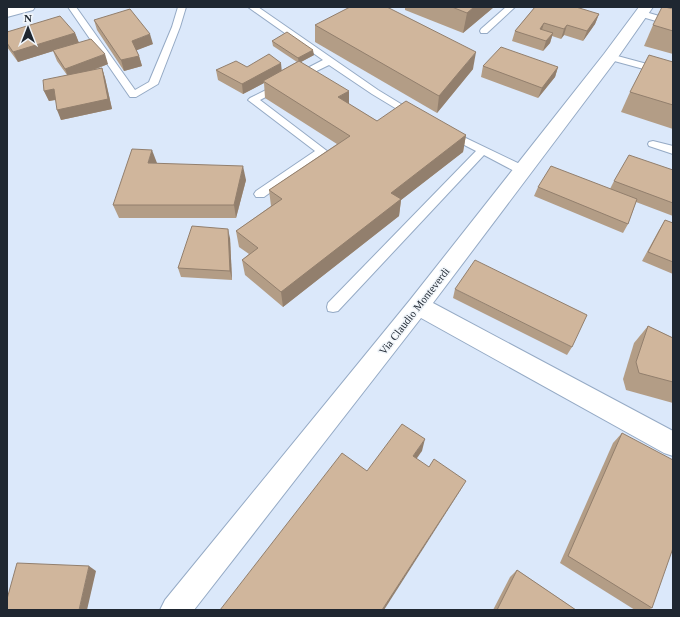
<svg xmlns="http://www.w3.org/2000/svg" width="680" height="617" viewBox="0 0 680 617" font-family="Georgia,serif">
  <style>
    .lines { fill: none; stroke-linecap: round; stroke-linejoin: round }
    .service-casing { stroke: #95aac5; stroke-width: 2 }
    .minor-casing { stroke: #95aac5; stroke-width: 2 }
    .service { fill: #fff; fill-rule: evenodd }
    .minor { fill: #fff; fill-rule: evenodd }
    .wall { fill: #b39d86 }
    .shaded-wall { fill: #927f6d }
    .building { fill: #d0b69c; stroke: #927f6d }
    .labels { text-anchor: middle; stroke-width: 3; stroke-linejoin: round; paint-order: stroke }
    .street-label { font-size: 11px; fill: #1f2731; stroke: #f0f5fa }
  </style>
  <rect width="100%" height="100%" fill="#dbe8fa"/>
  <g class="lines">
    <g class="service-casing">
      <g id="service">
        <polygon points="68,7 76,7 135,90 149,82 172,27 178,7 186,7 180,27 158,84 136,97 130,97"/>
        <polygon points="248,7 258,7 378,90 419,115 418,117 410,117 372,94 329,65 300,79 294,79 292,77 294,75 323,60"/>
        <polygon points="506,7 515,7 487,33 481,33 480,31 481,29"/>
        <polygon points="642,11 673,20 673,26 639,16 638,14"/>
        <polygon points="610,54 673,71 673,77 607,59 605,57 607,55"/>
        <polygon points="280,83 285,86 283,88 260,100 327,151 264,197 256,197 254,194 256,191 315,151 248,100 250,98"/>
        <polygon points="449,130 526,167 527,170 526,173 518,173 484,155 338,311 333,312 328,311 327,307 328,303 476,151 445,135 444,133"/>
        <polygon points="653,141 673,146 673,154 649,146 648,144 649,142"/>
      </g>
    </g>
    <g class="minor-casing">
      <g id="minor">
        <polygon points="12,7 35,7 33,10 7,17 7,8"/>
        <polygon points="639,7 653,7 616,60 433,303 673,431 673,456 664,453 421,318 194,610 160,610 165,600 410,300 604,54"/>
      </g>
    </g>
    <use href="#service" class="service"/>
    <use href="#minor" class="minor"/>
  </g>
  <g class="wall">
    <polygon points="405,7 494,7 463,33 405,10"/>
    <polygon points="535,7 599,14 595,24 583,41 564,35 561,39 552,36 550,43 543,51 512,41 515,31"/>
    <polygon points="673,9 673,54 644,46 653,25"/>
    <polygon points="94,20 153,44 136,50 139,56 142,66 124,71 97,30"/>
    <polygon points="315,25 473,69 437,113 315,42"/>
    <polygon points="7,32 75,33 79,43 108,64 94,70 102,68 105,78 112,109 61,120 56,100 49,101 44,91 67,75 57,61 53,51 18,62 7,47"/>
    <polygon points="272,41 314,55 301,62 349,104 377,121 466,135 463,152 401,200 399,216 283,307 245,275 242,260 249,254 239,247 236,231 271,206 269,190 337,144 265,98 264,83 243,94 218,80 216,70 247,67 282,70 297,62 273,46"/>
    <polygon points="673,62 673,129 621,112 630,92"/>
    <polygon points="483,66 558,67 555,77 538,98 481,77"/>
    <polygon points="157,164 246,180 236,218 119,218 113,205"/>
    <polygon points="673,170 673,216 636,202 628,224 623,233 534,196 538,187 610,189 614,181"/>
    <polygon points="665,220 673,223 673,274 642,261 659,230"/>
    <polygon points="230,238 232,280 181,277 178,268"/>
    <polygon points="455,289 572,347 567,355 453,298"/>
    <polygon points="648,326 673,338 673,403 626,390 623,379 634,343"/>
    <polygon points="622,433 652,608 648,610 635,610 560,563 613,443"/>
    <polygon points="517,570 576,610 493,610 510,577"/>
  </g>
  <g class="shaded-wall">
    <polygon points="474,7 494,7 463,33 467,13"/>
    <polygon points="599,14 595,24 583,41 587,31"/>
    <polygon points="544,23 541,33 537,39 540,29"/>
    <polygon points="567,25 564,35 561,39 564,29"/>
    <polygon points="75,33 79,43 18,62 13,52"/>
    <polygon points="553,33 550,43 543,51 546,41"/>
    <polygon points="150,34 153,44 135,51 132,41"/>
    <polygon points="313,50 314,55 299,63 298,58"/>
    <polygon points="476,52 473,69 437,113 439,96"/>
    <polygon points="105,54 108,64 69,79 65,69"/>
    <polygon points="139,56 142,66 124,71 121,60"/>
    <polygon points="281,63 282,73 263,81 264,83 243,94 242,84"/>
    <polygon points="558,67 555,77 538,98 542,88"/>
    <polygon points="102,68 105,78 112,109 61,120 57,110"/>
    <polygon points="54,89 59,99 49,101 44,91"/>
    <polygon points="349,91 349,108 338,97"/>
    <polygon points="466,135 463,152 401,200 399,216 283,307 281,292 391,193"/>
    <polygon points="152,150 157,163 148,163"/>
    <polygon points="243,166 246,180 236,218 234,205"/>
    <polygon points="228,229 230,238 232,280 230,271"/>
    <polygon points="425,439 422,451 410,468 413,456"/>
    <polygon points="466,481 460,491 384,610 382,610"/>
    <polygon points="89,566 96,571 87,610 79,610"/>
  </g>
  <g class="building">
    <polygon points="350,7 387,7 476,52 439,96 315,25"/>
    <polygon points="452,7 474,7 467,13"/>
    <polygon points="535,7 576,7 599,14 587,31 567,25 564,29 544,23 540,29 553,33 546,41 515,31"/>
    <polygon points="662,7 665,7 673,9 673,31 653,25"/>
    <polygon points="130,9 150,34 132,41 139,56 121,60 94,20"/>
    <polygon points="60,16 75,33 13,52 7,43 7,32"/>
    <polygon points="287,32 313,50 298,58 272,41"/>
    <polygon points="91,39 105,54 65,69 53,50"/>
    <polygon points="501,47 558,67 542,88 483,66"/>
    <polygon points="269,54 281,63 242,84 216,70 236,61 247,67"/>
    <polygon points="649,55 673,62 673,105 630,92"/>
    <polygon points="299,61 349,91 338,97 377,121 406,101 466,135 391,193 401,199 281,292 242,260 258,248 236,231 282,199 269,190 350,136 263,81"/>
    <polygon points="102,68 108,99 57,110 54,89 44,91 43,80"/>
    <polygon points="132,149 152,150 148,163 243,166 234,205 113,205"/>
    <polygon points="629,155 673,170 673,203 614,181"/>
    <polygon points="551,166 637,199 628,224 538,187"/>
    <polygon points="665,220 673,223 673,262 648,252"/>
    <polygon points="192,226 228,229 230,271 178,268"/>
    <polygon points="475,260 587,315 572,347 455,289"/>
    <polygon points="648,326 673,338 673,382 639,373 636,362"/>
    <polygon points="402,424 425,439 413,456 429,467 434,459 466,481 382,610 220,610 342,453 367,471"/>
    <polygon points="622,433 673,460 673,548 652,608 568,556"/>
    <polygon points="17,563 89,566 79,610 7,610 7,599"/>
    <polygon points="517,570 576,610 497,610"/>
  </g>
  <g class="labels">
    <g class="street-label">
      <text transform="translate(414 311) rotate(-52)" y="4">Via Claudio Monteverdi</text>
    </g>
  </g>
  <rect width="680" height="617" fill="none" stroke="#1f2731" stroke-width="16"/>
  <g transform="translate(28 28)" stroke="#f0f5fa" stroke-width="3" paint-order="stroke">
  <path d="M0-3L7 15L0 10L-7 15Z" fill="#1f2731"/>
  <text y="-6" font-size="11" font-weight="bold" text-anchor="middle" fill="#1f2731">N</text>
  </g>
</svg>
